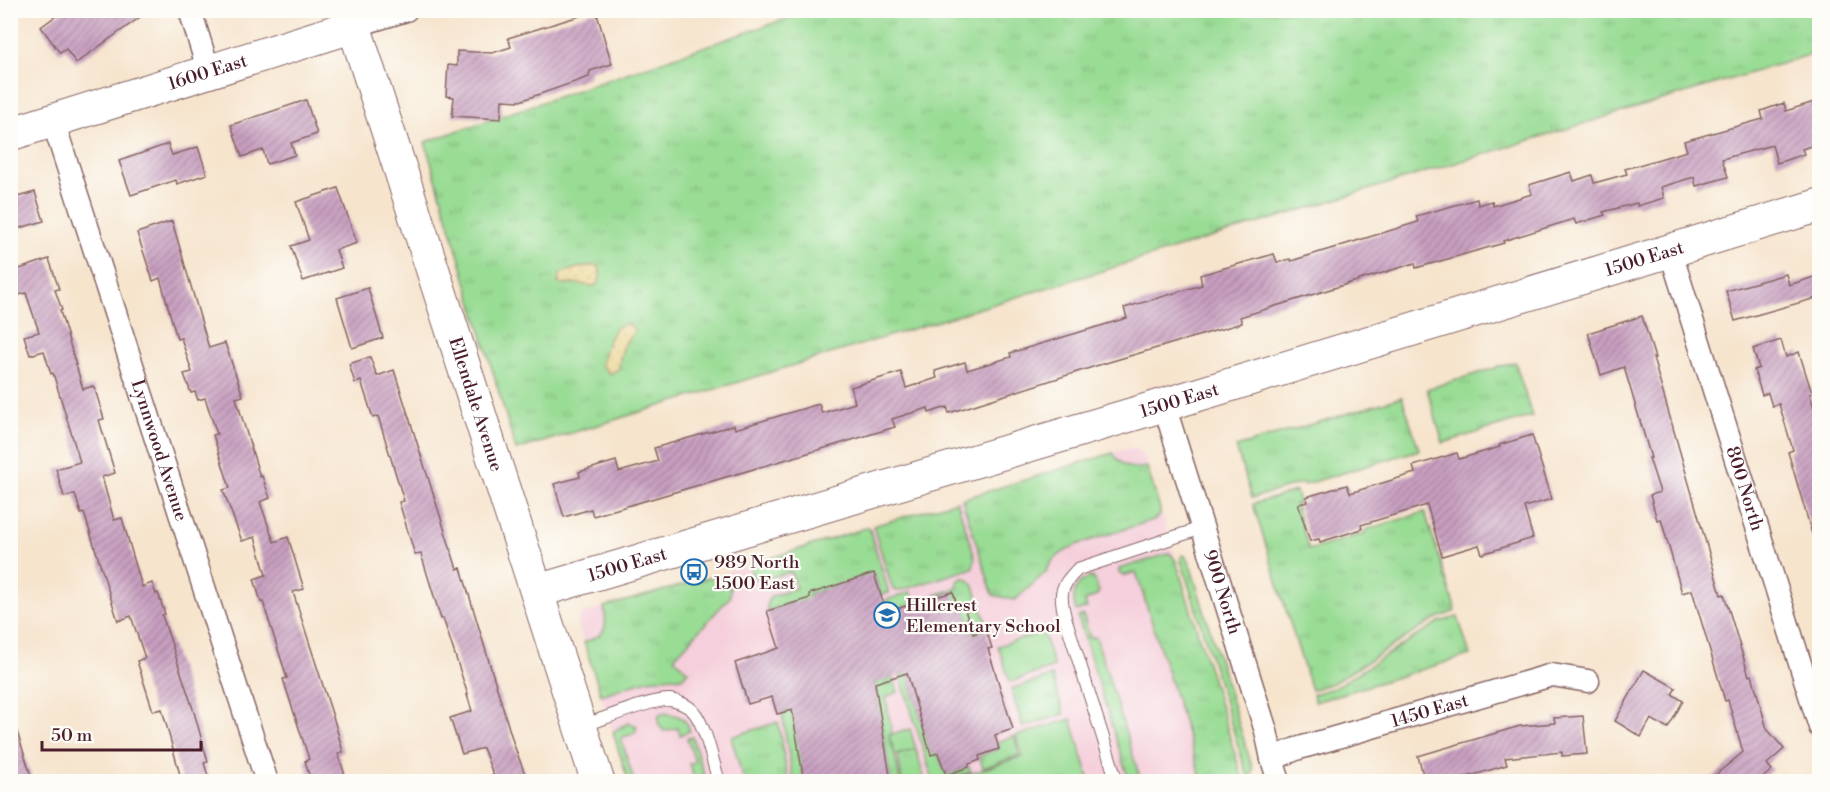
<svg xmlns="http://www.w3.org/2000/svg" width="1830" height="792" viewBox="0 0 1830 792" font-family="'Libre Bodoni',serif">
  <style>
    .built { fill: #f5cfdb }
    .grass { fill: url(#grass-tufts); stroke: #727e60; stroke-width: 1.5 }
    .sand { fill: url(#sand-dots); stroke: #9c7c64; stroke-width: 1.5 }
    .park { fill: #99dc94; stroke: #727e60; stroke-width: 1.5 }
    .building { fill: url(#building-hatch) }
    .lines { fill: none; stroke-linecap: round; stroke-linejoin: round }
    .lane-casing { stroke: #866464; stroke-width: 14 }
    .street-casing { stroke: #866464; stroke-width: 25 }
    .secondary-casing { stroke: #866464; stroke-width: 35 }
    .lane { stroke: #fff; stroke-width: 12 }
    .street { stroke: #fff; stroke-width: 22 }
    .secondary { stroke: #fff; stroke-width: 33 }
    .labels { text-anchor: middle; stroke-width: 4.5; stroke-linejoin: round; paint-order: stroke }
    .street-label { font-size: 18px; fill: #4a1f2b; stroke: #fdfcf7 }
    .poi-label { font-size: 18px; fill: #4a1f2b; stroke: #fdfcf7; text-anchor: start }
  </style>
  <defs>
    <pattern id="grass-tufts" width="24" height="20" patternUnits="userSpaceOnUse" patternTransform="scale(1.5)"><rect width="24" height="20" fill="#99dc94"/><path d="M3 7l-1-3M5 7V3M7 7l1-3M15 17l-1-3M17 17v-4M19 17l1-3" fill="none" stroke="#85bc80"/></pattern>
    <pattern id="sand-dots" width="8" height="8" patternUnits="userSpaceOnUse" patternTransform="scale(1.5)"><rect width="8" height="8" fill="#eeda9e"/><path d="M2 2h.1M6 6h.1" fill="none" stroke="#cebb88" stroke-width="1.8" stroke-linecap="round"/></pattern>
    <pattern id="building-hatch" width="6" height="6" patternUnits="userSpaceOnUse" patternTransform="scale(1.5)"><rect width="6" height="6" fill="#c89fc0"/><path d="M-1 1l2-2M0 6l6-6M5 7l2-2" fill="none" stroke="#a4819c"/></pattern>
  </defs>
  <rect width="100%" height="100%" fill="#fdfcf7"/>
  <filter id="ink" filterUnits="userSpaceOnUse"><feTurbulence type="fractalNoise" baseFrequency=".0167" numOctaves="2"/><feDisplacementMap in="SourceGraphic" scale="12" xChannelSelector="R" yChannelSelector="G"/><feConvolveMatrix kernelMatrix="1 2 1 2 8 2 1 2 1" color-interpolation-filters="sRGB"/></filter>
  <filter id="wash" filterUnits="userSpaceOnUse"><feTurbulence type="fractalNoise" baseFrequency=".008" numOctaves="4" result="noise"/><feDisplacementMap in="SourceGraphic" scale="24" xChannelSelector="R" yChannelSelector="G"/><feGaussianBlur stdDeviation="1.35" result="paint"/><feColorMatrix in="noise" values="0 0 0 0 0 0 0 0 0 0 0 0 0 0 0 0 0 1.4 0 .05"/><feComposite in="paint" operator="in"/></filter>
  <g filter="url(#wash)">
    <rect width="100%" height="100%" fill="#f6e4cd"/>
    <polygon class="built" points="1128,448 1136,449 1144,456 1244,781 628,781 578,624 578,619 583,613 715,576"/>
    <g class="grass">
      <polygon points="806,11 1819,11 1819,52 516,450 425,142 806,12"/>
      <polygon points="1515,362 1532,416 1443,443 1427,389"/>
      <polygon points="1402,397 1419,450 1303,485 1302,483 1252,498 1236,447"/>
      <path d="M1113 453C1121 467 1131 470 1147 467L1160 509V515L1156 519 1076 545 1062 553 1052 561 1045 573 1015 600 993 595 962 499Z"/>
      <polygon points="1296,491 1299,502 1295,504 1309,550 1366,533 1365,530 1425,512 1456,611 1437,618 1333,683 1311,690 1253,504"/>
      <polygon points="957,501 975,558 973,568 899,591 896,591 892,587 873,526"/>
      <polygon points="869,527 889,593 881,595 874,574 809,594 813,607 792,603 767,611 768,600 772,596 796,588 791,572 761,580 753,577 750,568 759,562"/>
      <polygon points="1170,553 1176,561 1242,777 1242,781 1202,781 1136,572 1123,576 1119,573 1119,569"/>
      <polygon points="1182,555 1185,556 1189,561 1253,770 1251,778 1247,775 1181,560"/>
      <path d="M715 576H725L730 586V597L674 658 688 671 682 678C654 674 627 687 601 695L584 642C606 635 608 629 604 607Z"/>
      <path d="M1091 577 1094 578 1099 592 1096 596 1085 601 1087 608 1076 611C1071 596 1074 582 1091 577Z"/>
      <polygon points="962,578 966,578 973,584 989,630 973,634 964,607 958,609 952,592 886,612 883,601 911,592 914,601 958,588 957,582"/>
      <polygon points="1083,615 1090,638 1096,637 1141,781 1129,781 1078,617"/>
      <polygon points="1458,617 1470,655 1315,702 1313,694 1334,688 1439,622"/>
      <polygon points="907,673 931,754 938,753 946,775 969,767 971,772 943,781 933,781 900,675"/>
      <polygon points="1052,676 1064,714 1023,727 1011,689"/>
      <polygon points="893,677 898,692 886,697 892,734 889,735 895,755 900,781 891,781 875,683"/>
      <polygon points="792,710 804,781 793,781 782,713"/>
      <path d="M664 713C678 715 686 717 690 731L680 735 678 728 664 731C659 727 657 721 659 715Z"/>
      <polygon points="778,722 788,781 744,781 731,737"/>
      <polygon points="629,723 637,726 635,733 621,738 634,781 628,781 613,732 622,726"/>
      <polygon points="1014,736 1020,755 983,768 979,756 999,749 997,742"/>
      <polygon points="692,737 706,781 695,781 689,764 695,762 687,738"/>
      <polygon points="916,749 925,781 902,781 898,755"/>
    </g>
    <g class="sand">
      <path d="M594 265 600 268V278L597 285C589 287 588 285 580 284 573 282 566 286 558 283L561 273 577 268Z"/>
      <path d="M628 323 635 331C624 342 620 352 619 368L610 374 601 365 607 344 615 328Z"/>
    </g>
    <g class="park">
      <polygon points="1043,632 1054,667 1010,682 998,646"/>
      <polygon points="1071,719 1090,781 949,781 1023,756 1016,736"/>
      <polygon points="910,729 916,749 895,755 889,735"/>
    </g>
    <g id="blocks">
      <g class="building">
        <polygon points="64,10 150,10 76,63 66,49 60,53 41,27"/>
        <polygon points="596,11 612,64 590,71 589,77 520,101 502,100 501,119 452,116 454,97 446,96 448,65 457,66 457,51 492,53 511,47 508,38"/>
        <polygon points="306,100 317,134 291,143 295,155 267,164 263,150 242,157 231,125"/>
        <polygon points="1820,100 1820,143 1802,149 1804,154 1777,163 1772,145 1722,159 1728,177 1696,186 1694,177 1661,187 1664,198 1637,206 1637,203 1603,212 1605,215 1576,224 1574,219 1503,241 1504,243 1416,268 1415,263 1240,317 1242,323 1099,365 949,413 947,407 929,413 928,408 892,419 895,427 832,446 593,516 591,509 564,517 554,484 580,477 579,472 616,461 619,472 658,461 654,448 734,425 735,429 819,404 822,413 855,403 851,387 901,372 906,388 937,378 935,371 965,362 967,370 1011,357 1010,353 1127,318 1124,308 1202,285 1200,275 1274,254 1277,262 1290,259 1291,261 1418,222 1416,216 1477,199 1478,205 1492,201 1493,206 1532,194 1529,185 1571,172 1574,181 1592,175 1594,183 1627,174 1625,169 1687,151 1684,141 1763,119 1761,111 1784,103 1786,111"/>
        <polygon points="168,144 172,155 198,147 207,174 177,184 176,180 131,195 119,161"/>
        <polygon points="338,188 357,243 336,250 342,268 303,281 291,246 309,240 296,202"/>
        <polygon points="35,192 44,221 10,231 10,199"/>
        <polygon points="172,221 209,348 225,343 243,396 236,398 260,477 262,476 270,498 260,502 274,542 288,537 304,589 293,592 335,723 343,752 338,753 347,782 311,782 305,761 309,759 283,679 287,678 263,602 261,602 254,579 266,575 255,537 242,541 223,490 230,488 213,435 217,434 205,398 198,400 195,392 191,393 184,374 192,372 181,338 177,339 160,278 153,281 137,233"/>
        <polygon points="49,259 59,289 55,290 62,310 60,311 83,389 94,386 104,419 99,420 115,473 102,477 114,520 122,518 142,587 152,583 156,594 158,593 165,614 162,615 194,712 208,762 204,763 210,782 182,782 162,709 153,711 137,661 145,658 131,616 118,621 84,513 81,514 75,494 64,497 56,469 80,462 53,373 51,374 44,351 30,355 24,336 39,332 26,293 15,296 10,283 10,272"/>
        <polygon points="1786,274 1789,285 1820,275 1820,297 1735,321 1726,291"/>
        <polygon points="368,288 383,338 352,348 337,298"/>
        <polygon points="1642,316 1655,358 1653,358 1721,595 1724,594 1749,676 1752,675 1767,729 1784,749 1767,764 1772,770 1757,782 1707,782 1743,752 1728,700 1725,701 1692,590 1682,593 1661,519 1657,520 1650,495 1660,492 1649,458 1651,458 1624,367 1601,375 1588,333"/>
        <polygon points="1781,340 1786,357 1799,352 1812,393 1810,394 1820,429 1820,544 1815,544 1788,452 1793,450 1779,404 1772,406 1768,393 1762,395 1754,370 1759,368 1753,349"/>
        <polygon points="370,357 377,376 394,370 457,569 461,568 514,745 528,782 496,782 483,748 462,754 450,718 472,711 467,695 468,695 443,618 441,619 421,554 415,555 399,502 404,501 378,416 373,418 361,381 355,383 349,364"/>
        <polygon points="1532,435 1552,499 1524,507 1533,538 1482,554 1479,545 1442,556 1427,505 1361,525 1362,529 1320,542 1319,539 1310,541 1298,504 1308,502 1306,497 1347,485 1350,493 1415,473 1413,466 1457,453 1459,459 1500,447 1499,445"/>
        <polygon points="874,573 886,612 953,592 958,609 964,607 973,634 986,630 992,648 988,649 1013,729 995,735 999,749 979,756 980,760 969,764 969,767 946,775 938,753 931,755 907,673 875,683 891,782 804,782 792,710 777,714 772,697 748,704 735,663 779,648 767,611 810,598 809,594"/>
        <polygon points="1644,670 1676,688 1672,694 1683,701 1668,728 1651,719 1641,737 1615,721"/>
        <polygon points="1583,716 1587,754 1562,756 1562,752 1505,758 1507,765 1450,782 1425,782 1418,756 1520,726 1555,723 1554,718"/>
        <polygon points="14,722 33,782 10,782 10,723"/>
      </g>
    </g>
  </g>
  <g filter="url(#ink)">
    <use href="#blocks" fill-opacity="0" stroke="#866464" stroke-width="1.5"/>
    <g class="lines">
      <g class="lane-casing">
        <g id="lane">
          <path d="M582 726C601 720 653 698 670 700 678 701 689 706 694 712 706 727 713 763 719 782"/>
          <path d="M1117 782 1065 617C1059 594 1060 586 1078 569L1202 528"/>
        </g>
      </g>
      <g class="street-casing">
        <g id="street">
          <polyline points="190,10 209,72"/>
          <polyline points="354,26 406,10"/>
          <path id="s1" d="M53 121 267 782"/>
          <path id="s2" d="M1670 250 1820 727"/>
          <path id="s3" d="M1164 405 1266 731 1272 759 1279 782"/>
          <path id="s4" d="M1272 759 1296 749 1552 675 1588 681"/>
        </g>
      </g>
      <g class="secondary-casing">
        <g id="secondary">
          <path id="s5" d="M10 134 354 26 598 782"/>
          <path id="s6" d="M538 591 1164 405 1820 205"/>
        </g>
      </g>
      <use href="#lane" class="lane"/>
      <use href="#street" class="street"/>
      <use href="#secondary" class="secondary"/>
    </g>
  </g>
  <defs>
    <g id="bus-ring" transform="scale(1.35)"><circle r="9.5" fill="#fdfcf7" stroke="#1f6fb2" stroke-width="1.5"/><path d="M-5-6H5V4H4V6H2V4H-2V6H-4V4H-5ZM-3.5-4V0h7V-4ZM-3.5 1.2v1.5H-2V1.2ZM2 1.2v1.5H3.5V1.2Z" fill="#1f6fb2"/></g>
    <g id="school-ring" transform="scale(1.35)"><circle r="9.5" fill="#fdfcf7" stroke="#1f6fb2" stroke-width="1.5"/><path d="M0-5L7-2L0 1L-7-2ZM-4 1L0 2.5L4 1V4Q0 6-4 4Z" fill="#1f6fb2"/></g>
  </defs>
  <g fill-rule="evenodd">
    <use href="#bus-ring" x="694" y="572"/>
    <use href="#school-ring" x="887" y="615"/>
  </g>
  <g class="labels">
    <g class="street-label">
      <text dy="6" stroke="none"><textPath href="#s5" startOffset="207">1600 East</textPath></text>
      <text dy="6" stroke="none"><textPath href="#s6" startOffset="1155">1500 East</textPath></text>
      <text dy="6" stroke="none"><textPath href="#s6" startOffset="669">1500 East</textPath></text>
      <text dy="6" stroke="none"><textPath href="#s5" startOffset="758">Ellendale Avenue</textPath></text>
      <text dy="6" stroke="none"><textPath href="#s1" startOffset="346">Lynnwood Avenue</textPath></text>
      <text dy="6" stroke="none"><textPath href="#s2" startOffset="250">800 North</textPath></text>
      <text dy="6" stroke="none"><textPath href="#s6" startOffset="93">1500 East</textPath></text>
      <text dy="6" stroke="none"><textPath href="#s3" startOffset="196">900 North</textPath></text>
      <text dy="6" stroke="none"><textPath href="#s4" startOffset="165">1450 East</textPath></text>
    </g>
    <g class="poi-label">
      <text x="714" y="568">989 North<tspan x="714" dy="21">1500 East</tspan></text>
      <text x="906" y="611">Hillcrest<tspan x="906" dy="21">Elementary School</tspan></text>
    </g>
  </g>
  <rect width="1830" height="792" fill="none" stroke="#fdfcf7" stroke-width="36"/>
  <path d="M42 741v9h159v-9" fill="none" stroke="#4a1f2b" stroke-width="3"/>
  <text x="51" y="741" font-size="18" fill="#4a1f2b" stroke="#fdfcf7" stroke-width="4.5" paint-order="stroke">50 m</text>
</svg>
